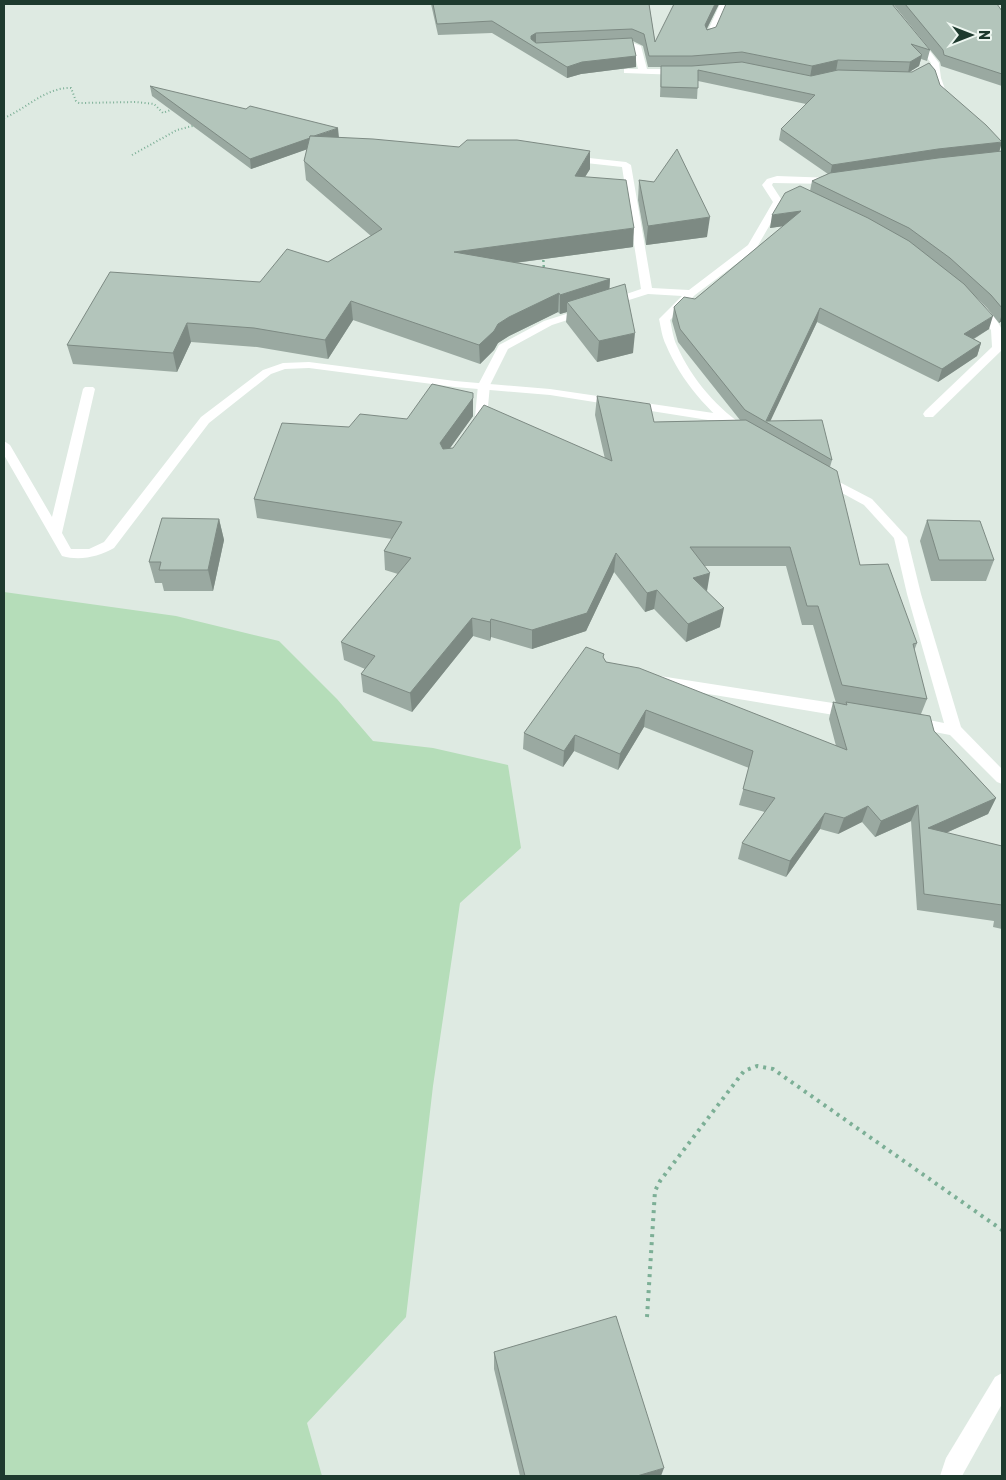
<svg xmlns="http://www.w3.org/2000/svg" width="1006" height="1480" viewBox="0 0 1006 1480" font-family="Rubik,sans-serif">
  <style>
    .green { fill: #b5ddb9 }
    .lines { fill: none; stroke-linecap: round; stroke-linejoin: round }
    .path-far2 { stroke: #7caf96; stroke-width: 2; stroke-dasharray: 1 2.5; stroke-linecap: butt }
    .path-far1 { stroke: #7caf96; stroke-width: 2.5; stroke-dasharray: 2 3; stroke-linecap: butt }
    .path { stroke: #7caf96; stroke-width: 4; stroke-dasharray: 3 5; stroke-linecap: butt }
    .lane { fill: #fff; fill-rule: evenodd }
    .street { fill: #fff; fill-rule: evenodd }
    .wall { fill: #9aa9a1 }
    .shaded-wall { fill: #7d8a83 }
    .building { fill: #b3c5bb; stroke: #7d8a83 }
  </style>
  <rect width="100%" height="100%" fill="#deeae2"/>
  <polygon class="green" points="4,592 176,616 279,641 337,699 373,741 433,748 508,765 521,848 460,903 433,1086 406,1317 307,1423 322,1476 4,1476"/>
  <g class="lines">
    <g class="path-far2">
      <path d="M4 118C26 109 46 87 71 88L76 101 79 103 136 102 154 104 163 113 173 109"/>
      <polyline points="132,155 177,130 196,125"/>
    </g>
    <polyline class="path-far1" points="543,255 544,270"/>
    <polyline class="path" points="647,1317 655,1191 660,1181 744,1071 757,1066 773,1069 1002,1230"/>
    <path class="lane" d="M309 362 455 381 550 389 727 415 733 419 727 423 550 395 455 387 309 368 285 369 271 374 209 423 114 548C98 557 80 561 62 556L4 455V441L10 445 52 517 83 389 85 387H93L95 389 62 533 71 549H89L104 542 201 417 263 370 283 363Z"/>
    <g class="street">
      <polygon points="720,4 728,4 713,37 706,39 705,37"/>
      <polygon points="914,38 920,38 939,63 941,78 946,92 945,94 938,92 933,78 931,63 913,40"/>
      <polygon points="631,42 641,46 647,69 680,69 684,72 680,75 624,73 624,69 638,69 633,47 615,47 611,45 615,43"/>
      <path d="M571 156 626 162 631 165 652 288 689 290 748 245 773 202 762 185 767 179 777 176 833 178 838 181 833 184 773 183 772 185 783 202 756 249 695 295 670 320C672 328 673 338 677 346 692 380 718 409 748 429L750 432 748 435H740C709 413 681 381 666 345 662 337 661 328 659 319L682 296 648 294 610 306 605 303 606 301 641 289 622 167 568 161V157Z"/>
      <path d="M977 304C986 306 999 321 1002 330 1004 336 1002 344 1002 350L933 417H925L923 414 925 411 992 347 991 330 972 307Z"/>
      <polygon points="585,308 589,309 590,311 589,313 552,325 508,349 490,385 487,417 480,428 472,428 470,425 475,417 478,385 499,345 544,321"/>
      <polygon points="824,474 872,499 907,537 921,594 961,727 1002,769 1002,784 997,782 950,735 909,727 907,723 909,719 914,717 944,723 907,594 894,538 864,505 820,481 818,478 820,475"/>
      <polygon points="660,676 852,706 857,708 859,712 857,716 852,718 660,686 655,685 653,681 655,677"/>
      <polygon points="1002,1373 1002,1404 962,1476 940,1476 946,1458 995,1377"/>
    </g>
  </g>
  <g class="wall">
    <polygon points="431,4 649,4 655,42 719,4 707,29 892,4 930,50 927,61 921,59 919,66 909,72 940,85 999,151 1002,151 1002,321 999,323 987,308 977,298 989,329 974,339 981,343 977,356 938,382 817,322 770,421 832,460 830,467 860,565 917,643 914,651 927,699 921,714 934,731 996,798 988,814 946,833 1002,846 1002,929 993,927 994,921 917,910 911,821 875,837 862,822 838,834 820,829 786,877 738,859 742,843 765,812 739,805 749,768 644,727 618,770 574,751 563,767 523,749 524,733 604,654 603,658 606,662 836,746 829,719 833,702 836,703 813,625 802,625 786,566 705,566 707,591 720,627 686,642 654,609 645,612 614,572 586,631 532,649 491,637 490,641 473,636 412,712 363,692 361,674 365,669 344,660 341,642 398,574 385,570 384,551 392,539 257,518 254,499 349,427 407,419 473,393 473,416 450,448 605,459 595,415 597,396 654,422 740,420 678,342 672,321 674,307 695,299 783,226 770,228 810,191 812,181 828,174 779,140 781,129 806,104 698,81 697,99 660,97 661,67 648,67 643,46 633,41 636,67 581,74 567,78 492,33 438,35"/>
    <polygon points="893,4 997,4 1002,11 1002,86 941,66 940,62"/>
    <polygon points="150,86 339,137 590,169 585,177 633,247 515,263 610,279 609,288 633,353 597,362 566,322 567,312 560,314 558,312 509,336 498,343 494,350 480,364 353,320 328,359 257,347 191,342 177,372 73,364 67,345 260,282 328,262 371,236 306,180 304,161 307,149 251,169 152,96"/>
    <polygon points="639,180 654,182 707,237 646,245 638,200"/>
    <polygon points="219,519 224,540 213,591 164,591 162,583 155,583 149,562"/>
    <polygon points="927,520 994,560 986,581 931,581 920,541"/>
    <polygon points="494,1352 661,1476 520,1476 494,1369"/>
  </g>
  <g class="shaded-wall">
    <polygon points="715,4 719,4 703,36 705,25"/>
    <polygon points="536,33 536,44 531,45 531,36"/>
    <polygon points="922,55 919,66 908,73 910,62"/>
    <polygon points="636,56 636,67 581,74 567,78 567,67 582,62"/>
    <polygon points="838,60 836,71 810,77 812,66"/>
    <polygon points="338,128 339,138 251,169 250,159"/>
    <polygon points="1002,142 999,153 830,176 832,165 938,149"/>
    <polygon points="590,151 590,169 574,194 575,176"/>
    <polygon points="801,211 799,224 770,228 772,215"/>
    <polygon points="710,217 707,237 646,245 648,226"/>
    <polygon points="634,228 633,247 455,271 454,252"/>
    <polygon points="610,279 609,298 567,302 567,312 560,314 560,295"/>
    <polygon points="559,293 558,312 509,336 498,343 494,350 480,364 479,345 498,324 509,317"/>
    <polygon points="351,301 353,320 328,359 325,340"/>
    <polygon points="820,308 817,322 769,424 766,422"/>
    <polygon points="1002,314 1002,321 999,323"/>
    <polygon points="993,316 989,329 960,347 964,334"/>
    <polygon points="187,323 191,342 177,372 173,353"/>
    <polygon points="635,333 633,353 597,362 599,341"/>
    <polygon points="981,343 977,356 938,382 942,369"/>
    <polygon points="473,393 473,416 440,462 440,443"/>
    <polygon points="219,519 224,540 213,591 208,570"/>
    <polygon points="616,553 614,572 586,631 532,649 532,630"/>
    <polygon points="710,573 707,591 693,578"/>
    <polygon points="657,590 654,609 645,612 647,593"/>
    <polygon points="724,608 720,627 686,642 688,624"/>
    <polygon points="472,618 473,636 412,712 410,693"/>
    <polygon points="491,619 491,637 490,641 490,622"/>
    <polygon points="646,710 644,727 618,770 620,754"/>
    <polygon points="575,735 574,751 563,767 564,751"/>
    <polygon points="996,798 988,814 921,844 928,828"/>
    <polygon points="918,805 911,821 875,837 881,821"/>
    <polygon points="868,806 862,822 838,834 844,818"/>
    <polygon points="825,813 820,829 786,877 790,861"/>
    <polygon points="664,1468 661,1476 637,1476"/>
  </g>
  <g class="building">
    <polygon points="433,4 649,4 655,42 674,4 715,4 705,25 707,30 716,27 726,4 892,4 930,50 911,44 922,55 910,62 838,60 812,66 742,52 692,56 649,56 644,34 632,29 536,33 531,36 531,39 536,43 632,38 636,56 582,62 567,67 492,21 437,24"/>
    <polygon points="905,4 997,4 1002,11 1002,74 944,55 943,50"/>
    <polygon points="742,62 811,76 838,70 912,72 929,63 935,70 940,85 986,125 1002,142 938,149 832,165 781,129 815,95 698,70 698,88 661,87 661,66 692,66"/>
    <polygon points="150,86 246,109 250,106 338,128 314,136 310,136 310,138 250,159"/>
    <polygon points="310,136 373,139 459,147 467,140 517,140 590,151 575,176 626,180 634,228 454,252 610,279 560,295 559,293 509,317 498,324 494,331 479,345 351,301 325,340 254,328 187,323 173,353 67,345 110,272 260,282 287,249 328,262 382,229 304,161"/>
    <polygon points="677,149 710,217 648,226 639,180 654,182"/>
    <polygon points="1002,151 1002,308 991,295 950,258 909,228 812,181 830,173 938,158"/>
    <polygon points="800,186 868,218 909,241 964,284 993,316 964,334 981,343 942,369 820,308 766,421 822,420 832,460 745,410 680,329 674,307 684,297 695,299 801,211 772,215 785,193"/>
    <polygon points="625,284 635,333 599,341 567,302"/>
    <polygon points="432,384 473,393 473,398 440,443 443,449 453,448 484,405 612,461 597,396 650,404 654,422 746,420 837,471 860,565 888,564 917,643 913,644 927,699 842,685 818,606 807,606 790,547 690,547 710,573 693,578 724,608 688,624 657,590 647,593 616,553 587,613 532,630 491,619 490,622 472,618 410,693 361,674 375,656 341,642 411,558 384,551 402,522 254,499 282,423 349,427 360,414 407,419"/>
    <polygon points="162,518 219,519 208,570 159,570 161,562 149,562"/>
    <polygon points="927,520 980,521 994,560 939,560"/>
    <polygon points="586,647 604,654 603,657 606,662 639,668 847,750 833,702 847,705 846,702 930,716 934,731 996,798 928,828 1002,846 1002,912 1002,905 924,894 918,805 881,821 868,806 844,818 825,813 790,861 742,843 775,798 743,789 753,751 646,710 620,754 575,735 564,751 524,733"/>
    <polygon points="616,1316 664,1468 637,1476 525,1476 494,1352"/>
  </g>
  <rect width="1006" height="1480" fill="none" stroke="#1e3a2e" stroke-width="10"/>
  <g transform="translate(971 35) rotate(90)" stroke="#eef7f1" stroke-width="4" paint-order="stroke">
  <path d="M0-4L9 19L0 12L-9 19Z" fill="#1e3a2e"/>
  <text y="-8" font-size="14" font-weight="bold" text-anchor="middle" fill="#1e3a2e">N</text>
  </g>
</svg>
